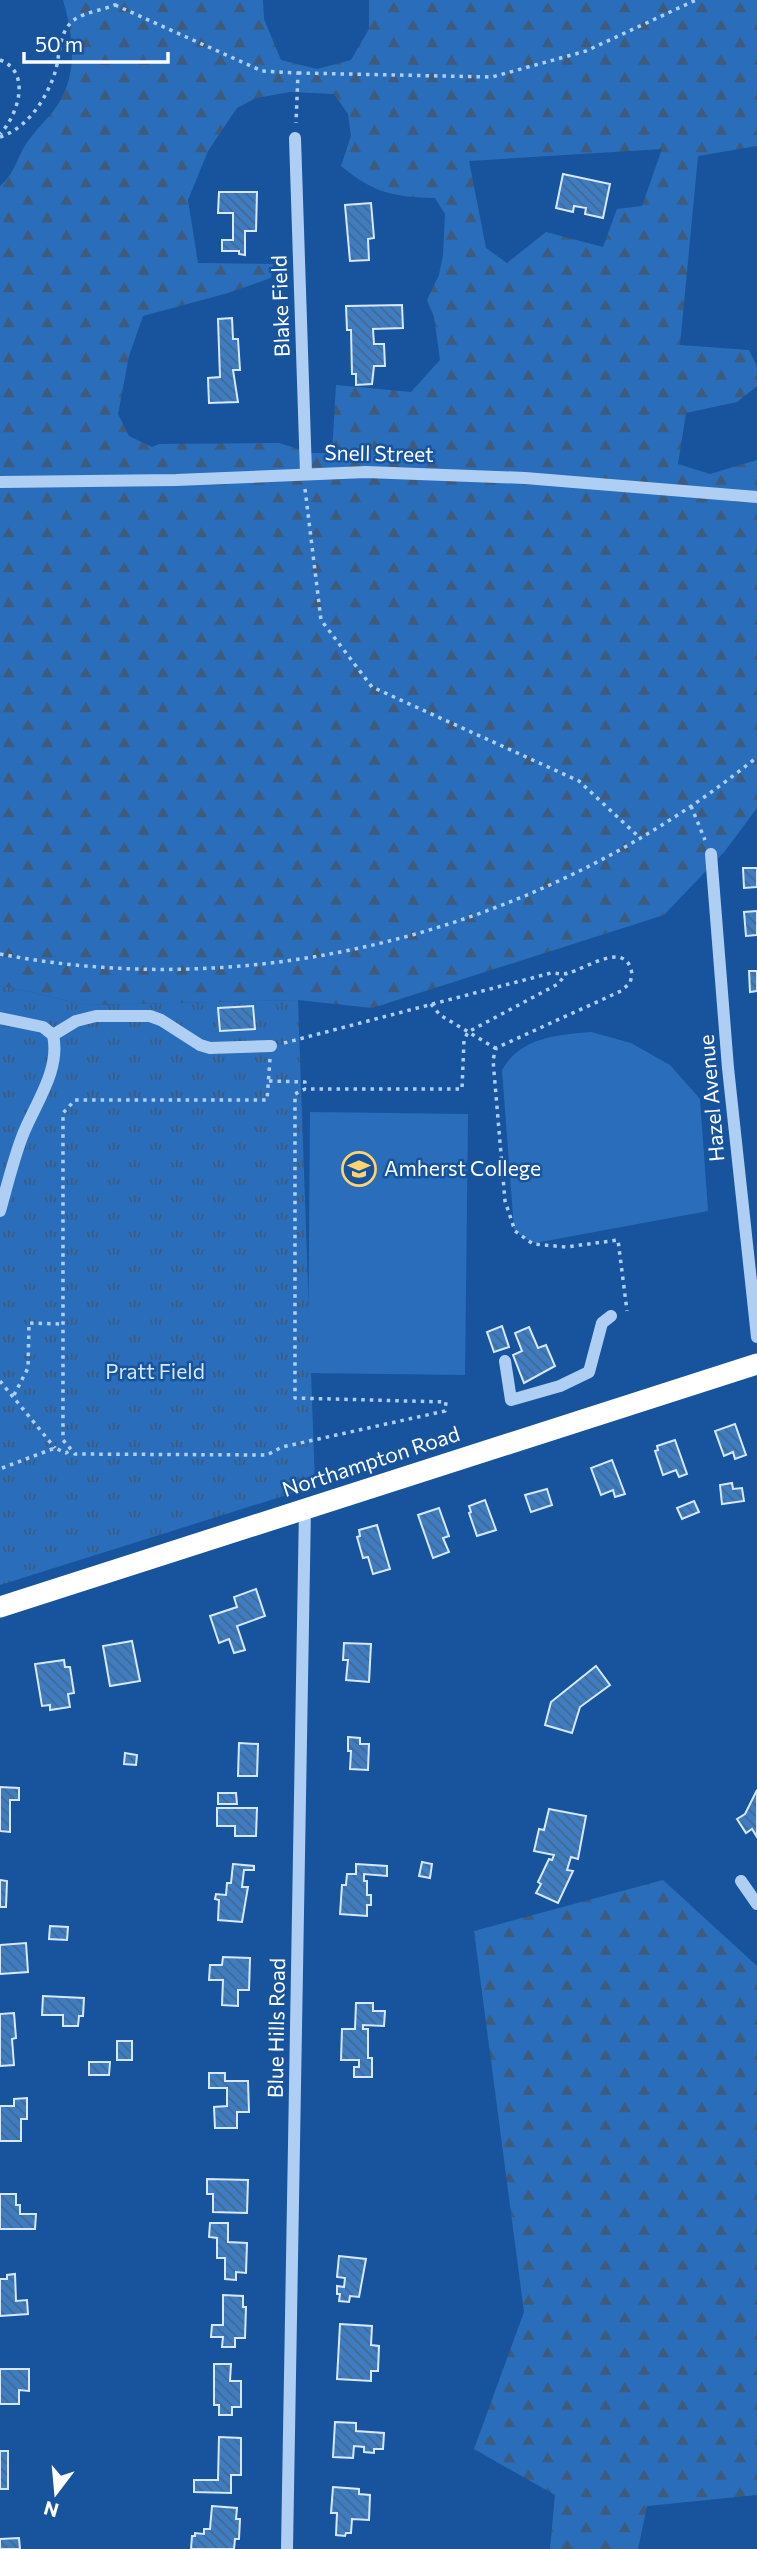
<svg xmlns="http://www.w3.org/2000/svg" width="757" height="2549" viewBox="0 0 757 2549" font-family="Commissioner,sans-serif">
  <style>
    .grass { fill: #2a6ebb }
    .forest { fill: url(#forest-firs); fill-rule: evenodd }
    .park { fill: url(#park-tufts) }
    .building { fill: url(#building-back-hatch); stroke: #d6e8fd; stroke-width: 2 }
    .lines { fill: none; stroke-linecap: round; stroke-linejoin: round }
    .path { stroke: #aecff3; stroke-width: 3.5; stroke-dasharray: 3.5 5; stroke-linecap: butt }
    .minor { stroke: #aecff3; stroke-width: 12 }
    .highway { stroke: #fff; stroke-width: 21 }
    .labels { text-anchor: middle; stroke-width: 5; stroke-linejoin: round; paint-order: stroke }
    .street-label { font-size: 21px; fill: #fff; stroke: #17549d }
    .poi-label { font-size: 21px; fill: #fff; stroke: #17549d; text-anchor: start }
    .park-label { font-size: 21px; fill: #d6e8fd; stroke: #17549d }
  </style>
  <defs>
    <pattern id="forest-firs" width="22" height="20" patternUnits="userSpaceOnUse" patternTransform="scale(1.75)"><rect width="22" height="20" fill="#2a6ebb"/><path d="M5 1l3.5 6h-7zM16 11l3.5 6h-7z" fill="#3d5b7e"/></pattern>
    <pattern id="park-tufts" width="24" height="20" patternUnits="userSpaceOnUse" patternTransform="scale(1.75)"><rect width="24" height="20" fill="#2a6ebb"/><path d="M3 7l-1-3M5 7V3M7 7l1-3M15 17l-1-3M17 17v-4M19 17l1-3" fill="none" stroke="#3d5b7e"/></pattern>
    <pattern id="building-back-hatch" width="6" height="6" patternUnits="userSpaceOnUse" patternTransform="scale(1.75)"><rect width="6" height="6" fill="#3f7dc3"/><path d="M-1 5l2 2M0 0l6 6M5-1l2 2" fill="none" stroke="#45678d"/></pattern>
  </defs>
  <rect width="100%" height="100%" fill="#17549d"/>
  <g class="grass">
    <path d="M591 1032 631 1043 670 1065 700 1099 708 1211 535 1243 524 1238 514 1229 502 1070C521 1037 557 1035 591 1032Z"/>
    <polygon points="310,1112 468,1114 465,1375 308,1373"/>
  </g>
  <g class="forest">
    <path d="M63 0H263L264 19 281 60 317 69 351 60 369 29V0H757V146L698 156 680 345 749 350 757 367V386L737 402 686 413 678 464 710 474 757 460V808L725 851 664 915 372 1008 298 1000 86 1005 0 985V186C14 175 17 158 26 144 35 130 48 119 57 106 79 73 73 35 63 0ZM290 92 334 94 348 114 351 136 341 166C374 193 393 197 435 198L445 214 443 255 439 275 427 300 434 317 440 360 411 392 336 385 332 453H311L279 443 159 444 152 447 129 436 118 414 129 356 143 316 228 293 271 278 273 264 198 263 188 200 208 151 237 108 256 98ZM662 149 642 206 617 209 603 247 546 232 507 263 486 248 469 161Z"/>
    <polygon points="663,1880 757,1966 757,2495 647,2506 638,2549 550,2549 555,2495 474,2449 524,2312 474,1931"/>
  </g>
  <polygon class="park" points="0,985 86,1005 298,1000 315,1486 0,1585"/>
  <g class="building">
    <polygon points="563,174 610,184 603,218 585,214 586,208 574,206 573,212 556,208"/>
    <polygon points="219,192 257,192 256,231 245,231 245,255 239,254 239,251 222,251 222,240 233,240 233,213 218,213"/>
    <polygon points="371,203 374,238 368,239 369,260 350,261 345,205"/>
    <polygon points="402,305 403,328 373,329 374,344 384,344 385,366 374,366 372,384 356,385 356,374 352,374 351,330 347,330 346,306"/>
    <polygon points="232,318 233,339 238,339 240,370 233,370 238,402 209,403 208,378 220,377 218,319"/>
    <polygon points="743,868 757,868 757,887 744,888"/>
    <polygon points="757,911 757,935 746,936 744,912"/>
    <polygon points="749,971 757,971 757,991 750,992"/>
    <polygon points="253,1006 255,1029 220,1031 218,1008"/>
    <polygon points="502,1326 509,1347 494,1352 487,1332"/>
    <polygon points="529,1327 538,1348 546,1345 555,1366 524,1383 513,1355 522,1351 515,1333"/>
    <polygon points="735,1424 746,1455 735,1459 733,1452 724,1456 715,1431"/>
    <polygon points="675,1440 687,1474 679,1477 676,1470 663,1475 655,1451 658,1450 657,1446"/>
    <polygon points="612,1460 625,1494 615,1497 613,1490 601,1495 591,1468"/>
    <polygon points="732,1483 733,1489 742,1488 744,1501 722,1504 720,1485"/>
    <polygon points="547,1489 552,1505 531,1512 525,1495"/>
    <polygon points="485,1500 496,1530 477,1536 469,1513 471,1512 469,1506"/>
    <polygon points="694,1501 699,1512 682,1519 677,1508"/>
    <polygon points="439,1508 449,1536 443,1538 449,1552 433,1558 418,1515"/>
    <polygon points="377,1525 390,1569 373,1574 368,1557 363,1558 357,1537 360,1536 359,1530"/>
    <polygon points="256,1589 265,1616 237,1626 245,1650 234,1653 229,1639 219,1643 210,1616 237,1607 234,1597"/>
    <polygon points="132,1641 140,1681 110,1686 103,1646"/>
    <polygon points="344,1643 371,1644 369,1682 346,1680 348,1660 343,1660"/>
    <polygon points="64,1660 65,1667 70,1667 74,1693 68,1694 70,1707 50,1710 50,1705 42,1706 35,1664"/>
    <polygon points="596,1666 610,1685 580,1707 572,1733 545,1725 551,1702"/>
    <polygon points="348,1737 360,1738 360,1744 369,1744 368,1770 350,1769 351,1751 348,1751"/>
    <polygon points="239,1743 258,1744 257,1776 238,1776"/>
    <polygon points="125,1753 137,1755 136,1765 124,1764"/>
    <polygon points="0,1787 19,1788 19,1800 10,1800 10,1832 0,1831"/>
    <polygon points="757,1790 757,1837 752,1829 746,1833 737,1819 745,1814"/>
    <polygon points="218,1793 236,1793 237,1804 218,1804"/>
    <polygon points="217,1808 257,1808 256,1836 235,1836 235,1826 217,1826"/>
    <polygon points="549,1809 586,1816 578,1859 571,1857 567,1870 573,1871 558,1903 536,1893 541,1884 538,1882 549,1859 552,1860 554,1855 534,1851 539,1829 544,1830"/>
    <polygon points="422,1862 432,1864 430,1878 419,1876"/>
    <polygon points="233,1864 254,1866 254,1870 244,1870 242,1887 248,1887 242,1922 218,1920 219,1900 215,1899 216,1894 226,1895 227,1883 231,1883"/>
    <polygon points="356,1864 387,1866 387,1876 364,1874 364,1881 367,1881 367,1895 371,1895 371,1905 367,1905 367,1916 340,1914 342,1885 346,1885 347,1874 356,1874"/>
    <polygon points="0,1880 7,1881 6,1907 0,1907"/>
    <polygon points="50,1926 68,1927 67,1940 49,1939"/>
    <polygon points="26,1943 28,1972 0,1974 0,1945"/>
    <polygon points="223,1957 250,1958 249,1990 238,1990 238,2006 222,2005 223,1980 209,1980 210,1965 222,1965"/>
    <polygon points="43,1996 84,1998 83,2016 79,2016 78,2026 63,2026 63,2015 42,2015"/>
    <polygon points="356,2003 373,2003 373,2011 385,2011 384,2026 363,2025 363,2029 368,2029 368,2058 372,2058 372,2077 354,2077 354,2067 359,2067 359,2060 341,2060 342,2029 355,2029"/>
    <polygon points="14,2013 16,2038 12,2039 14,2065 0,2066 0,2014"/>
    <rect x="117" y="2041" width="15" height="19"/>
    <polygon points="89,2062 110,2062 109,2075 89,2075"/>
    <polygon points="209,2073 225,2073 225,2081 248,2081 249,2112 237,2112 237,2128 215,2128 214,2107 227,2106 227,2088 209,2088"/>
    <polygon points="27,2098 27,2119 21,2119 21,2141 0,2141 0,2106 14,2106 14,2099"/>
    <polygon points="207,2179 248,2180 247,2213 213,2212 213,2194 207,2194"/>
    <polygon points="0,2194 16,2194 16,2205 20,2205 20,2214 36,2214 35,2229 0,2229"/>
    <polygon points="210,2223 228,2223 228,2242 247,2243 246,2273 236,2272 236,2280 225,2279 225,2258 217,2258 217,2238 209,2237"/>
    <polygon points="339,2256 366,2259 359,2297 350,2296 349,2302 339,2301 340,2294 337,2294 337,2286 344,2287 345,2278 337,2277"/>
    <polygon points="15,2274 16,2301 27,2300 28,2314 0,2316 0,2279 7,2279 7,2275"/>
    <polygon points="223,2295 243,2296 243,2307 246,2307 245,2338 235,2338 235,2347 222,2347 223,2337 211,2337 212,2325 223,2325"/>
    <polygon points="340,2324 372,2326 371,2345 379,2346 378,2371 371,2371 371,2381 337,2379"/>
    <polygon points="214,2364 231,2364 230,2381 241,2381 241,2407 232,2407 232,2415 219,2415 219,2405 214,2405"/>
    <polygon points="0,2369 29,2369 29,2391 19,2390 19,2404 0,2404"/>
    <polygon points="335,2422 356,2423 356,2431 384,2433 383,2449 374,2449 374,2453 364,2452 364,2447 354,2446 353,2458 333,2457"/>
    <polygon points="219,2437 241,2438 241,2475 231,2475 231,2493 194,2492 194,2480 218,2480"/>
    <rect x="0" y="2451" width="8" height="38"/>
    <polygon points="333,2487 359,2489 359,2494 370,2495 369,2520 352,2519 351,2533 346,2533 345,2536 336,2535 337,2513 331,2513"/>
    <polygon points="212,2506 237,2508 236,2519 240,2519 239,2539 235,2539 234,2549 191,2549 192,2536 195,2536 195,2533 204,2534 204,2529 210,2529"/>
    <polygon points="19,2538 20,2549 0,2549 0,2539"/>
  </g>
  <g class="lines">
    <g class="path">
      <polyline points="115,5 262,71 298,73 296,123"/>
      <path d="M0 60C32 72 18 115 0 134"/>
      <polyline points="298,73 492,77 586,51 696,0"/>
      <path d="M0 137C28 128 48 97 56 69 60 53 59 31 74 20 85 12 103 10 115 5L114 0"/>
      <polyline points="305,489 321,620 372,687 579,781 640,838"/>
      <polyline points="691,806 705,840"/>
      <path d="M0 954C264 1005 549 927 757 757"/>
      <polyline points="431,1004 440,1015 495,1048"/>
      <path d="M284 1043 551 973C557 973 563 975 568 973 586 969 628 938 632 975L630 983 621 991 496 1048 493 1060 505 1201 515 1231 533 1244 566 1247 618 1240 627 1311"/>
      <polyline points="270,1059 267,1100 75,1100 63,1113 63,1440 75,1454 267,1455 282,1447 445,1411 446,1402 295,1398 295,1094 305,1089 462,1089 464,1040 468,1032 558,984 566,974"/>
      <polyline points="269,1081 305,1082 305,1089"/>
      <polyline points="0,1381 55,1448"/>
      <polyline points="14,1395 28,1368 29,1323 63,1324"/>
      <polyline points="2,1468 55,1448 66,1453 71,1449"/>
    </g>
    <g class="minor">
      <polyline points="295,138 306,473"/>
      <polyline points="0,482 176,480 366,472 525,478 757,497"/>
      <polyline points="711,854 728,1068 757,1337"/>
      <path d="M0 1018 43 1027 53 1035C61 1071 34 1105 22 1137 13 1161 7 1186 0 1211"/>
      <polyline points="53,1035 76,1021 96,1016 150,1016 161,1020 200,1045 210,1048 271,1046"/>
      <polyline points="505,1361 511,1400 560,1386 589,1372 602,1323 611,1316"/>
      <polyline points="741,1881 757,1904"/>
      <polyline points="287,2549 305,1508"/>
    </g>
    <polyline class="highway" points="0,1607 757,1364"/>
  </g>
  <defs>
    <g id="university-ring" transform="scale(1.75)"><circle r="9.5" fill="#17549d" stroke="#ffd370" stroke-width="1.5"/><path d="M0-5L7-2L0 1L-7-2ZM-4 1L0 2.5L4 1V4Q0 6-4 4Z" fill="#ffd370"/></g>
  </defs>
  <g fill-rule="evenodd">
    <use href="#university-ring" x="359" y="1169"/>
  </g>
  <g class="labels">
    <g class="street-label">
      <text transform="translate(281 306) rotate(-92)" y="7">Blake Field</text>
      <text transform="translate(379 454) rotate(1)" y="7">Snell Street</text>
      <text transform="translate(712 1098) rotate(-95)" y="7">Hazel Avenue</text>
      <text transform="translate(371 1462) rotate(-18)" y="7">Northampton Road</text>
      <text transform="translate(277 2028) rotate(-89)" y="7">Blue Hills Road</text>
    </g>
    <g class="poi-label">
      <text x="384" y="1176">Amherst College</text>
    </g>
    <g class="park-label">
      <text x="155" y="1379">Pratt Field</text>
    </g>
  </g>
  <g transform="translate(56 2493) rotate(196)" stroke="#17549d" stroke-width="5" paint-order="stroke">
  <path d="M0-5L12 26L0 18L-12 26Z" fill="#ffffff"/>
  <text y="-10" font-size="19" font-weight="bold" text-anchor="middle" fill="#ffffff">N</text>
  </g>
  <path d="M24 52v10h144v-10" fill="none" stroke="#ffffff" stroke-width="3.5"/>
  <text x="35" y="52" font-size="21" fill="#ffffff" stroke="#17549d" stroke-width="5" paint-order="stroke">50 m</text>
</svg>
